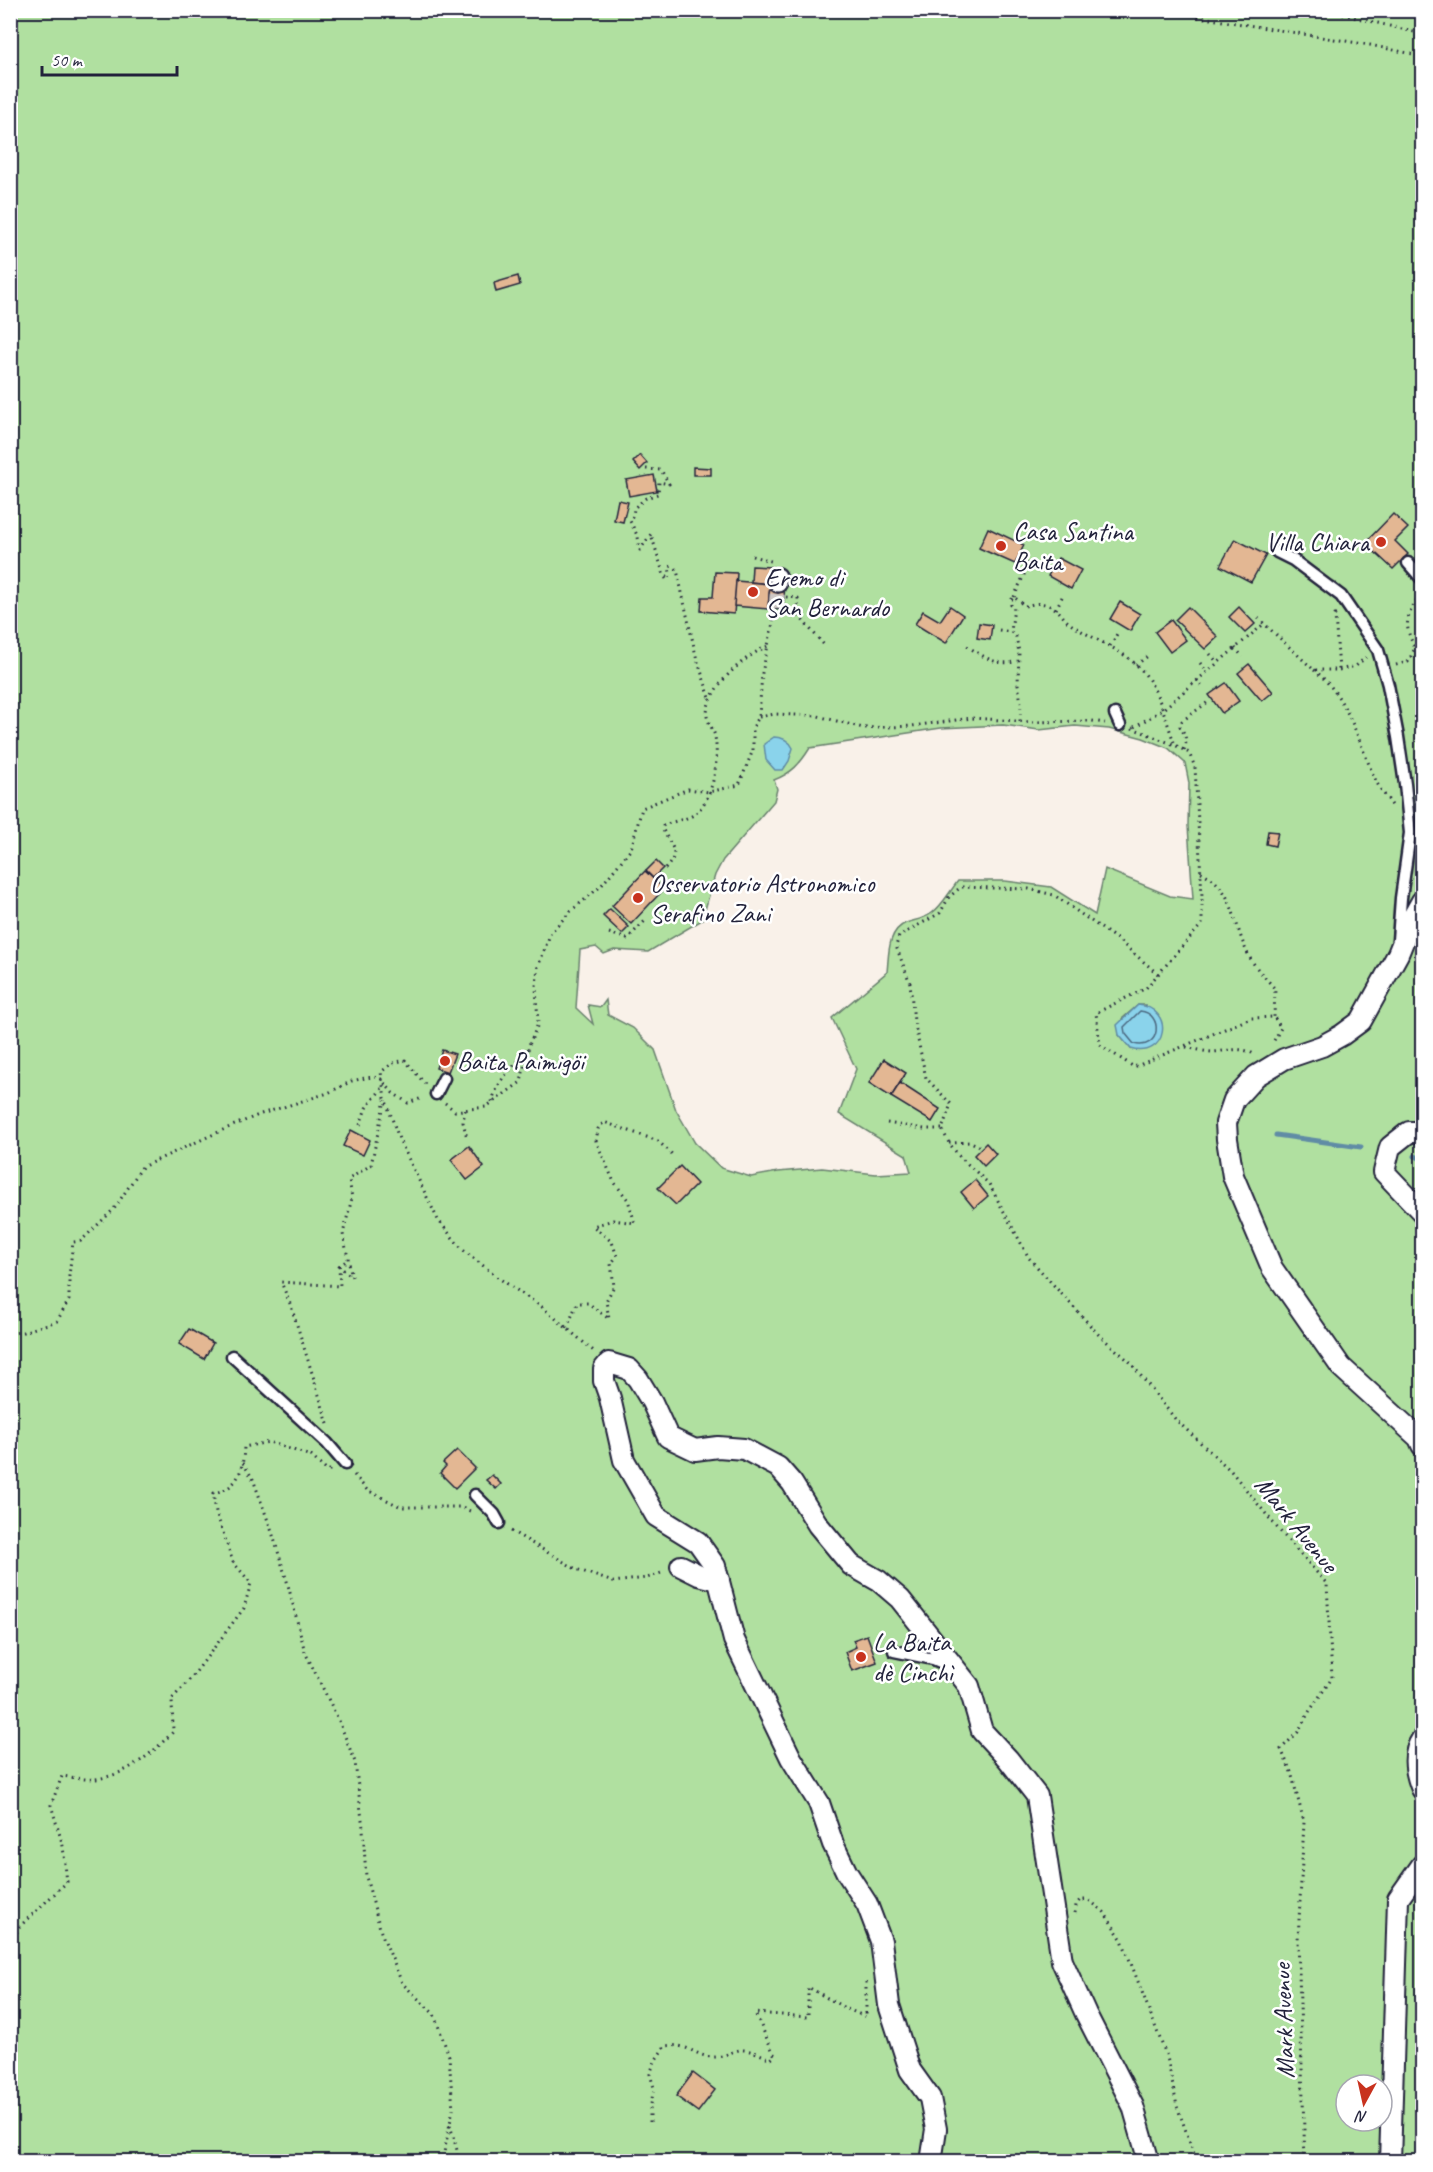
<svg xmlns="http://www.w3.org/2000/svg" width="1433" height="2172" viewBox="0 0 1433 2172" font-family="Caveat,sans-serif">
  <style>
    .green { fill: #b0e0a0; stroke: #69816e; stroke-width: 1.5; fill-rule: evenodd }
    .water { fill: #8ad3eb; stroke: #608ca5; stroke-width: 1.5 }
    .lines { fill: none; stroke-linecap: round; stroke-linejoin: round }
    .shore { stroke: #4c6981; stroke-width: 1.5 }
    .stream { stroke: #608ca5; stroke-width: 5 }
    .building { fill: #e3b793; stroke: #22223b; stroke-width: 1.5 }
    .pedestrian-tunnel { stroke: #cec8c6; stroke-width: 15; stroke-dasharray: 15 8; stroke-linecap: butt }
    .service-casing { stroke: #22223b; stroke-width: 15 }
    .pedestrian-casing { stroke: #22223b; stroke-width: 20 }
    .minor-casing { stroke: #22223b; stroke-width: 24 }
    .path { stroke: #22223b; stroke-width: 3; stroke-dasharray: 1.5 4.5; stroke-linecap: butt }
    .service { stroke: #fff; stroke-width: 10 }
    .pedestrian { stroke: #fff; stroke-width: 15 }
    .minor { stroke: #fff; stroke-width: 20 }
    .poi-dot { fill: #c8321e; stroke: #fff; stroke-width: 2 }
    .labels { text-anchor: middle; stroke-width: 5; stroke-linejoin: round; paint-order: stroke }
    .poi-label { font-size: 26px; fill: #22223b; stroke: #fff; text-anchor: start }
    .street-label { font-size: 26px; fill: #22223b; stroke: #fff }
  </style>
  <rect width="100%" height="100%" fill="#f9f1e9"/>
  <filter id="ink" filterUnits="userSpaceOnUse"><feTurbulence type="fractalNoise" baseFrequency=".0167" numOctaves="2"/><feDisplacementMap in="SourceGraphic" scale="12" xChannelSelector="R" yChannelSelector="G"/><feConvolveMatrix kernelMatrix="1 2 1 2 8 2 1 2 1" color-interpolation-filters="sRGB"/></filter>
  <g filter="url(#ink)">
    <path class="green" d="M11 11H1422V2161L11 2162ZM1003 725 1039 730 1075 726 1109 729 1143 738 1168 748 1185 763 1189 783 1188 826 1193 899 1170 896 1105 869 1095 915 1051 887 1005 881H958C950 891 942 906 932 913 924 919 915 920 906 923 887 931 889 955 887 972L832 1018 856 1069 839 1114 906 1155 911 1172 876 1174 822 1168 778 1172 751 1177 721 1168 695 1143 676 1110 655 1050 633 1028 608 1015 606 1000 601 1007 588 1005 593 1024 576 1008 580 950 596 947 604 954 614 950 648 952 702 920 715 875 723 860 774 801 777 789 774 780C792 773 800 764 810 748L941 728ZM1138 1005H1146L1131 1049 1119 1035 1122 1019ZM1346 2085H1382V2121H1346Z"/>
    <g class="water">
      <path d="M774 737C783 737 789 740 793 748L789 761 783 770H775L766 760 764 744Z"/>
      <path d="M1138 1005C1176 1008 1167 1060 1131 1049L1119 1035 1117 1025Z"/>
    </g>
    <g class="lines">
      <path class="shore" d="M1140 1011C1164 1013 1161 1051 1134 1044L1125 1033 1124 1027Z"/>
      <g class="stream">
        <polyline points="1276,1135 1361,1147"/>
        <polyline points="1415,1156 1422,1159"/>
      </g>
    </g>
    <g class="building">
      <polygon points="518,276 520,285 496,292 494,283"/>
      <polygon points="640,455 647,463 640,470 633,462"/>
      <polygon points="693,467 711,468 711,475 693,475"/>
      <polygon points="654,475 657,491 629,496 626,480"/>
      <polygon points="618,500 628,502 623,522 614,520"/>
      <polygon points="1393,514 1408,528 1395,541 1408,554 1393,569 1365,543"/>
      <polygon points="988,528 1024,545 1015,564 979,548"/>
      <polygon points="1235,539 1266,555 1251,582 1220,566"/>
      <polygon points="1058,558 1081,570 1071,589 1048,576"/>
      <polygon points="752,566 772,567 770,584 751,582"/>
      <polygon points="715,572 737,573 734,614 701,611 702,597 713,597"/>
      <polygon points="736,581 770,584 768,609 734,606"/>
      <polygon points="770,584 785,585 783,610 768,609"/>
      <polygon points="1120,602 1140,614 1130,631 1110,619"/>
      <polygon points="950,606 963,615 946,643 915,624 923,611 940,621"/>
      <polygon points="1188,607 1218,637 1205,649 1175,620"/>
      <polygon points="1239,607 1255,624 1245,633 1229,617"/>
      <polygon points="1171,620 1186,640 1170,652 1155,632"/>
      <polygon points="979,623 992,625 990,640 977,638"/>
      <polygon points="1249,664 1273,692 1262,701 1238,673"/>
      <polygon points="1226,683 1239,701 1222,713 1209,695"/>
      <polygon points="1268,831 1278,832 1275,846 1266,844"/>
      <polygon points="656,861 663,868 653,878 646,871"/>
      <polygon points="645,871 664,889 631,924 612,906"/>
      <polygon points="610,909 629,927 622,934 603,916"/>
      <polygon points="442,1050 455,1054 448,1072 436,1068"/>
      <polygon points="884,1059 906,1073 891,1097 869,1083"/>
      <polygon points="900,1083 940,1109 932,1122 891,1097"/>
      <polygon points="351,1130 370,1140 363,1155 343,1146"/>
      <polygon points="986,1143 996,1154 984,1166 974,1155"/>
      <polygon points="469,1146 484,1167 467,1180 451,1160"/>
      <polygon points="680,1166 697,1184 676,1205 658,1188"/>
      <polygon points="975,1180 988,1196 974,1208 961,1192"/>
      <polygon points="189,1329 213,1343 204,1359 179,1344"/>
      <polygon points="457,1450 475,1468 455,1488 440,1473 446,1466 443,1463"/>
      <polygon points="492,1475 501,1484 496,1489 486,1480"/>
      <polygon points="867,1635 877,1662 852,1671 845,1652 856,1647 853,1640"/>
      <polygon points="693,2073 715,2090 698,2112 676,2096"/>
    </g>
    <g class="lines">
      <polyline class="pedestrian-tunnel" points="776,609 778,584"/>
      <g class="service-casing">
        <g id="service">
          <polyline points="1277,552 1293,560 1341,596 1378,650 1388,685 1398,737 1405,784 1410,833 1401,898 1398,940"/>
          <polyline points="1408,563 1422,579"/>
          <polyline points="1115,714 1120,725"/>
          <polyline points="436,1094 444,1078"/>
          <polyline points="232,1356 327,1443 345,1464"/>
          <polyline points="475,1495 494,1514 499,1523"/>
          <polyline points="894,1651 933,1659 949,1666"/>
        </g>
      </g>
      <g class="pedestrian-casing">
        <polyline id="pedestrian" points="778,584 778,576"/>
      </g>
      <g class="minor-casing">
        <g id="minor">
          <polyline points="1422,901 1413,917 1398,954 1361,1021 1342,1035 1322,1046 1284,1059 1256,1076 1234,1100 1226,1123 1227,1139 1233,1176 1272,1268 1341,1367 1419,1438 1422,1445"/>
          <polyline points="1422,1132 1409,1132 1390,1147 1384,1172 1422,1212"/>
          <polyline points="681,1566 699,1575 719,1580"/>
          <path d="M1422 1739C1412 1754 1415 1772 1422 1789"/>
          <polyline points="931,2162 936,2129 930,2098 910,2070 889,2005 881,1941 867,1904 847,1873 833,1844 819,1803 791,1758 734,1640 715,1566 698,1542 656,1516 624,1460 610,1398 604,1381 604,1369 609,1363 629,1369 638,1379 652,1402 668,1437 695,1450 718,1447 744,1449 778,1467 792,1483 818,1525 851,1565 879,1581 900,1599 969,1686 982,1731 1008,1759 1037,1796 1062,1961 1086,2014 1133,2106 1149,2162"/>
          <polyline points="1390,2162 1398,1899 1422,1865"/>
        </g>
      </g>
      <g class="path">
        <polyline points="1181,10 1199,17 1370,45 1422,56"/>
        <polyline points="1325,10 1422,34"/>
        <polyline points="10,18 15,10"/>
        <polyline points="646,469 661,470 669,484 659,482 658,494 646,498 634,508 633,516 630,521 638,537 640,550 651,534 664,576 667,580 670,573 669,567 672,566 677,570 696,656 710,698"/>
        <polyline points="752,556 771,561"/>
        <polyline points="786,597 798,598 798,615 825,646"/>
        <polyline points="1014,597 1028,566 1024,558"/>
        <polyline points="1056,609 1063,595"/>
        <polyline points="1258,618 1314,670 1339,670 1335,615 1337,615"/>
        <polyline points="999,630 1011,632"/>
        <path d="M967 646C984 657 997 667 1017 661"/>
        <polyline points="1110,646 1117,634"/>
        <polyline points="1235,648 1243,657"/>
        <polyline points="1210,654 1218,663"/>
        <polyline points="1200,663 1207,672"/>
        <polyline points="1136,665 1148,656"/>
        <path d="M1396 665 1408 662 1415 648C1402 622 1407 617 1421 592"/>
        <path d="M1314 670C1349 697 1359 745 1377 783 1382 792 1388 799 1393 807"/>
        <polyline points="1339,670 1356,666 1366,657"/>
        <polyline points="1197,680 1203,688"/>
        <polyline points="759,717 775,714 818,716 863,728 912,726 972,718 1031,722 1092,721 1105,723"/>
        <path d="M1020 721 1021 703 1018 684 1019 652 1016 637 1011 632 1014 607 1011 605V600L1014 597 1025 606C1032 604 1041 602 1048 605 1063 611 1061 618 1072 625 1097 642 1129 651 1147 677 1160 696 1167 723 1175 745"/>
        <polyline points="1134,727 1162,710 1264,624"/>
        <polyline points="1132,728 1175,745 1189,753 1195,767 1202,896 1202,924 1146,988 1096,1013 1100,1045 1134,1067 1251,1018 1274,1017 1281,1028 1272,1044"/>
        <path d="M1184 750C1188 740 1185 735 1180 726L1182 721 1208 702"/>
        <path d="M665 869C681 852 672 848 663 830V826C673 820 690 820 697 812 714 796 719 759 715 737 714 730 708 723 707 716 706 688 746 655 768 646"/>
        <path d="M1201 872C1236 889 1232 924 1249 956 1255 968 1267 979 1275 989L1274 1017"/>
        <polyline points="609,933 627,939 646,920"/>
        <polyline points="1158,974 1118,940 1054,895 1029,889 961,887 949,897 940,913 899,936 896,946 910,983 914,1021 926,1078 951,1104 942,1129 949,1143 959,1156 989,1184 1029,1258 1098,1334 1130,1362 1176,1420 1231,1471 1279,1530 1327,1584 1332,1678 1309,1712 1298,1732 1281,1749 1291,1772 1304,1822 1298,1940 1305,2162"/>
        <path d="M1186 1047C1194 1049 1202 1051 1211 1052 1225 1052 1241 1045 1255 1055"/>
        <polyline points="425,1084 405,1060 393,1063 381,1072 385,1098 399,1139 438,1220 463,1250 500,1279 542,1307 596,1353"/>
        <path d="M492 1102C497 1081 512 1067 527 1052"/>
        <polyline points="445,1103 455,1111 486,1107 521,1082 529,1045 538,1024 536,986 538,967 551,932 571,911 601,886 631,849 642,808 688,789 709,792 739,785 753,750 753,727 759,717 762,673 776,609"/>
        <polyline points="465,1110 463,1122 467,1138"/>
        <polyline points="887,1123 924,1129 942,1129"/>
        <polyline points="360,1125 366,1108 383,1087"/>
        <polyline points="949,1143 971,1142 979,1146"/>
        <polyline points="339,1266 349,1259"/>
        <polyline points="567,1328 577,1303 588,1303 609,1319 606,1301 614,1286 611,1264 617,1256 612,1242 593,1226 613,1220 635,1223 628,1200 614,1182 596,1141 598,1129 604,1122 658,1141 674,1156"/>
        <polyline points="10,1333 23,1332 57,1321 69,1300 69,1276 73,1242 81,1241 114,1209 142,1167 225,1129 261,1114 328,1093 352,1081 365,1078 374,1077 381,1079 393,1093 408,1103 422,1098"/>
        <polyline points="328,1424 291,1306 281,1282 340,1286 339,1266 352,1277 343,1234 352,1198 349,1179 371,1165 385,1100"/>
        <polyline points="243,1463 253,1479 272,1532 287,1581 305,1652 339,1721 355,1762 363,1828 366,1877 381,1932 402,1983 434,2014 449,2056 453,2109 442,2162"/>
        <polyline points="354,1475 367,1490 401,1507 459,1507 470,1511"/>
        <polyline points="511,1531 576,1569 613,1582 647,1578 664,1572"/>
        <polyline points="1075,1913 1076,1905 1080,1900 1089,1900 1104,1912 1122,1940 1167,2057 1177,2106 1197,2162"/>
        <path d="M10 1941H13L19 1927 67 1882 63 1846 51 1805 62 1776C72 1777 84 1780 95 1779 128 1775 150 1755 173 1732L172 1699 192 1677 244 1608 251 1583 233 1562 216 1512 213 1493C239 1489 243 1469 244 1447L269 1442 311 1456 327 1471 332 1469"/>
        <path d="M650 2122V2110L654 2088 650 2074 655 2061 665 2046C688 2043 693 2055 711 2057 722 2058 730 2052 739 2050 749 2049 762 2055 771 2059L775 2056 755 2013 808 2017V1987L845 2008 866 2017V1981"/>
        <polyline points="450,2125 457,2150 458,2162"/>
      </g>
      <use href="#service" class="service"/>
      <use href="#pedestrian" class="pedestrian"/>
      <use href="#minor" class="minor"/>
    </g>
  </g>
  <g class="poi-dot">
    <circle cx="1381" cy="542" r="6"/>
    <circle cx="1001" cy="546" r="6"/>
    <circle cx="753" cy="592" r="6"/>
    <circle cx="638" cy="898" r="6"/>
    <circle cx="445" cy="1061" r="6"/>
    <circle cx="861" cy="1657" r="6"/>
  </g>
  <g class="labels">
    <g class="poi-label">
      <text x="1013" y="540">Casa Santina<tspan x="1013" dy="30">Baita</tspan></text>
      <text x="1369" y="551" text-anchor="end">Villa Chiara</text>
      <text x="765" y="586">Eremo di<tspan x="765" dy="30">San Bernardo</tspan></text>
      <text x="650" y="892">Osservatorio Astronomico<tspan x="650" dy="30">Serafino Zani</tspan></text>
      <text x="457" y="1070">Baita Paimigöi</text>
      <text x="873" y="1651">La Baita<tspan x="873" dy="30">dè Cinchì</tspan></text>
    </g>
    <g class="street-label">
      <text transform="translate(1297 1524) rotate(51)" y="9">Mark Avenue</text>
      <text transform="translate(1283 2021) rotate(-92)" y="9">Mark Avenue</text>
    </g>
  </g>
  <rect width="1433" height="2172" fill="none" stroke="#fff" stroke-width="36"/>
  <rect x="18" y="18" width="1397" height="2136" fill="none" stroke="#22223b" stroke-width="2" filter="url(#ink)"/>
  <g transform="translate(1364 2103) rotate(188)"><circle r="28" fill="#ffffff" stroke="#a7a7b1" stroke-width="1.5"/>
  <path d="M0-4.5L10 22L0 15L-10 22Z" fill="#c8321e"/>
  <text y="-9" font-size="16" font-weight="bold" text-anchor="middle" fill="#22223b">N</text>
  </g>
  <path d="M42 66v9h135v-9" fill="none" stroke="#22223b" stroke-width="3"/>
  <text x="51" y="66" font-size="18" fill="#22223b" stroke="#ffffff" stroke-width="4.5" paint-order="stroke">50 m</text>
</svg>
